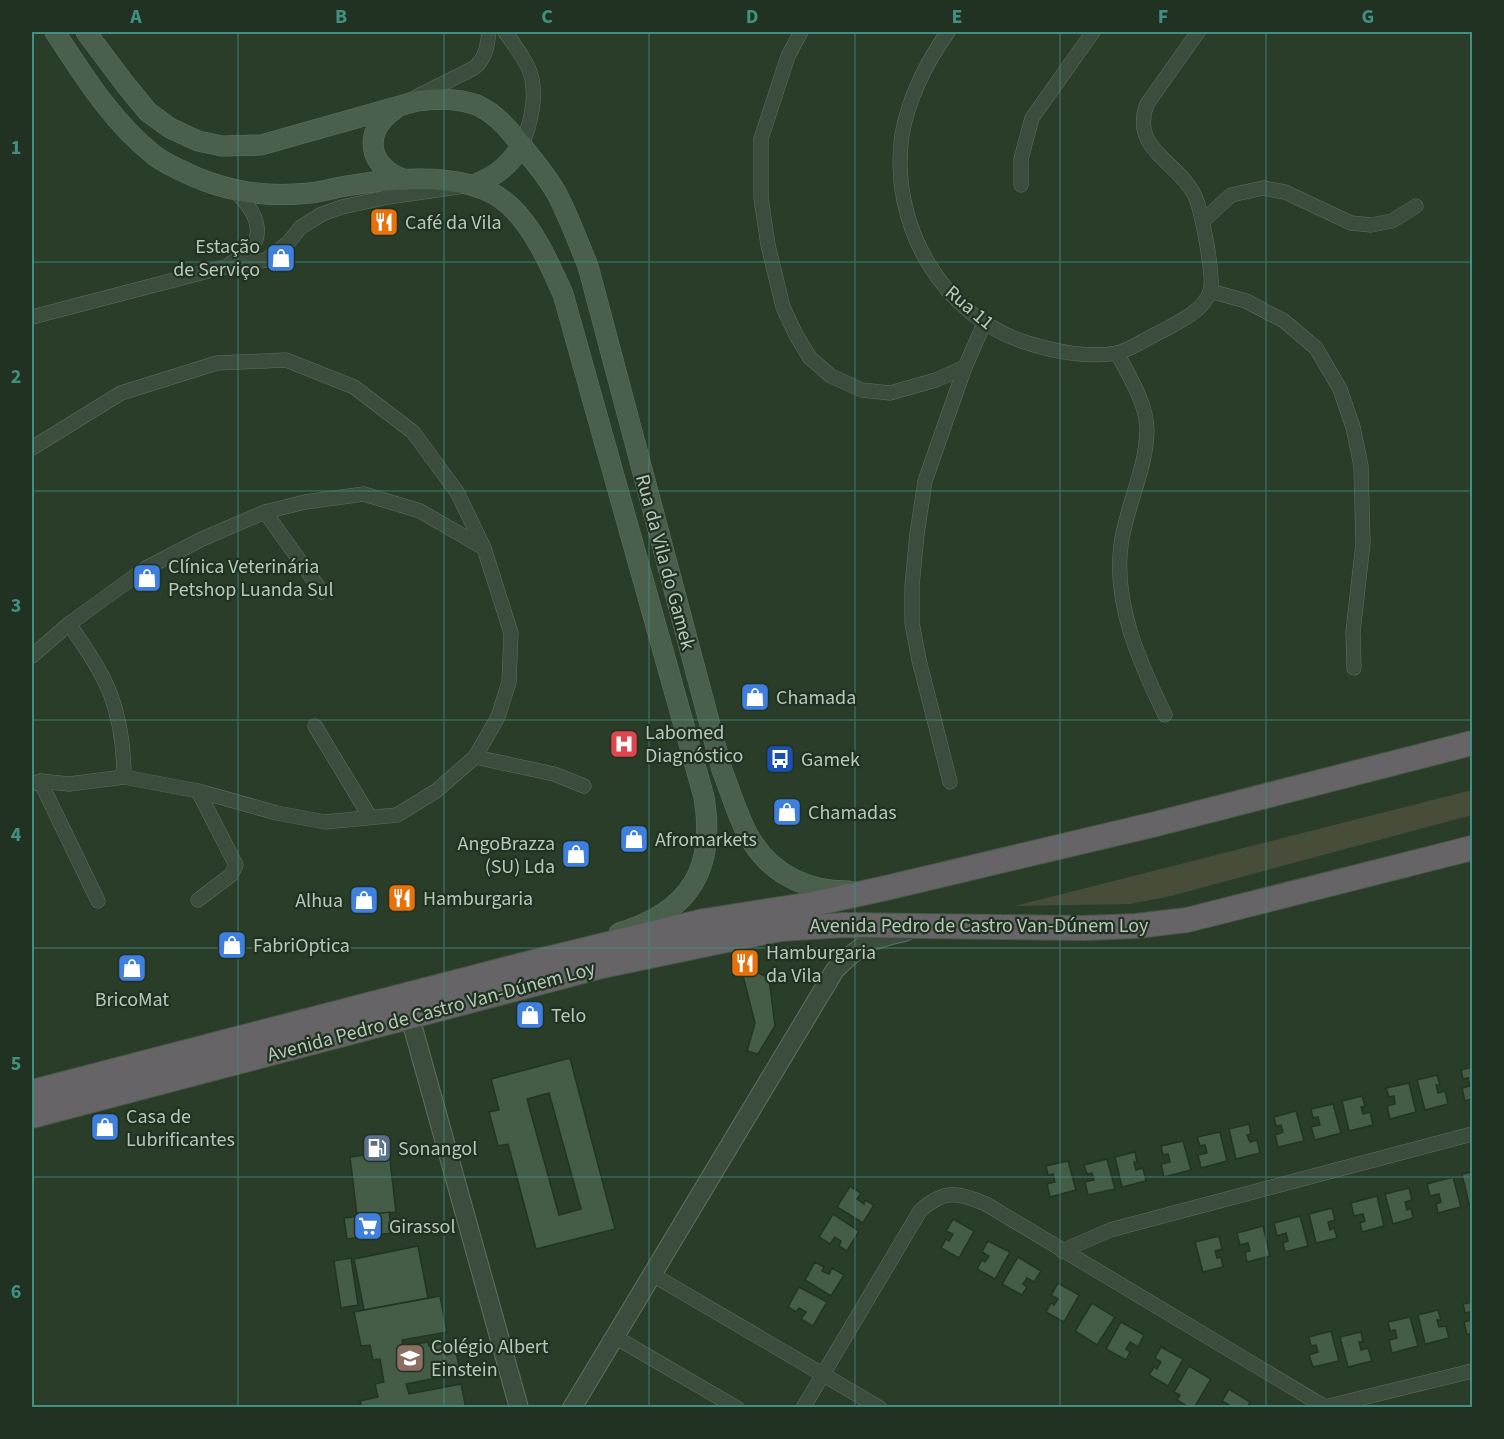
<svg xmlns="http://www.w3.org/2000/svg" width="1504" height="1439" viewBox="0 0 1504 1439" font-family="'Source Sans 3',sans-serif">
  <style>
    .green { fill: #474d39 }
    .building { fill: #455c46; stroke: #233424; stroke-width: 1.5; fill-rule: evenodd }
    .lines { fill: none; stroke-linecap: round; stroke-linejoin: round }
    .minor-casing { stroke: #607061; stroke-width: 15 }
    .tertiary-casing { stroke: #607061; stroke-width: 20 }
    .secondary-casing { stroke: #607061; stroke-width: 21 }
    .trunk-casing { stroke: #475848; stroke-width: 26 }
    .minor { stroke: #3c4d3d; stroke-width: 14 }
    .tertiary { stroke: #3c4d3d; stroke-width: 18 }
    .secondary { stroke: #4b604c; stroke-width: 20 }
    .trunk { stroke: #666466; stroke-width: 24 }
    .grid { fill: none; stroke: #428f84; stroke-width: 1.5; stroke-opacity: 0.55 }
    .labels { text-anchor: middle; stroke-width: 4.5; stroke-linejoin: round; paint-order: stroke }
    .poi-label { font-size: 20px; fill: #b8c8b9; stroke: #213222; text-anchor: start }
    .street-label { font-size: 20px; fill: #b8c8b9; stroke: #213222 }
    .neatline { fill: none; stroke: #428f84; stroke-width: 2 }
    .grid-label { font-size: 20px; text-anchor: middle; font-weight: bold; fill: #428f84 }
  </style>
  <rect width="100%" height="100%" fill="#293d29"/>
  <polygon class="green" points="1472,790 1472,815 1171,896 1130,904 1015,906"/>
  <g class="building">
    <polygon points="740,964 769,978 775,1026 758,1054 747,1051 755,1023"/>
    <path d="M570 1058 615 1229 536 1249 508 1144 498 1146 489 1112 499 1110 491 1079ZM549 1093 581 1209 559 1215 527 1099Z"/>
    <polygon points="1472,1067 1472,1099 1465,1101 1462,1088 1470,1086 1468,1078 1463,1079 1461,1070"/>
    <polygon points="1437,1075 1440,1085 1436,1085 1438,1093 1445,1091 1448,1104 1425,1110 1417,1080"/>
    <polygon points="1409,1083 1416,1112 1390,1119 1387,1106 1395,1104 1394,1096 1389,1097 1386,1088"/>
    <polygon points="1362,1096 1365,1106 1361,1107 1363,1114 1370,1112 1373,1125 1349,1131 1342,1101"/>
    <polygon points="1333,1104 1341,1133 1315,1140 1311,1127 1320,1125 1318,1117 1313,1118 1311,1109"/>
    <polygon points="1296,1111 1304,1141 1278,1147 1275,1135 1283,1132 1281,1125 1276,1126 1274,1117"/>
    <polygon points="1249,1124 1251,1134 1247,1135 1250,1142 1257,1140 1260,1153 1236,1159 1229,1129"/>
    <polygon points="1220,1132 1227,1161 1201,1168 1198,1155 1207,1153 1205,1145 1200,1146 1197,1137"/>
    <polygon points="1183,1141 1191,1170 1164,1177 1161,1164 1170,1162 1168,1154 1163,1155 1161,1146"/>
    <polygon points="389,1152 396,1212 357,1216 350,1157"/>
    <polygon points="1135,1152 1137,1162 1134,1162 1136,1170 1143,1168 1146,1181 1122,1187 1115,1157"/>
    <polygon points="1107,1159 1115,1189 1088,1195 1085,1182 1094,1180 1092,1173 1087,1174 1084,1165"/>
    <polygon points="1068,1161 1076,1190 1050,1197 1047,1184 1055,1182 1053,1174 1048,1175 1046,1166"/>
    <polygon points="1472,1172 1472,1203 1469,1204 1462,1174"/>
    <polygon points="1453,1177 1461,1207 1438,1213 1436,1204 1441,1202 1439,1194 1430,1196 1427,1184"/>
    <polygon points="850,1186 861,1193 857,1199 864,1204 865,1200 874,1205 863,1223 837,1207"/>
    <polygon points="1409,1188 1412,1200 1405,1202 1407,1210 1411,1208 1413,1218 1393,1224 1385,1194"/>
    <polygon points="1377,1196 1384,1226 1362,1232 1360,1223 1365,1221 1363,1214 1354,1216 1351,1203"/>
    <polygon points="1332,1208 1335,1220 1328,1222 1330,1230 1334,1228 1337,1238 1316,1243 1309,1214"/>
    <polygon points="389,1212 392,1233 347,1239 344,1218"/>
    <polygon points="833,1214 859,1231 847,1251 839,1246 841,1241 835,1237 830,1244 819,1237"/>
    <polygon points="1300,1216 1308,1246 1285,1252 1283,1243 1288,1241 1286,1233 1277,1236 1274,1223"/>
    <polygon points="953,1219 974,1231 959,1258 941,1248 946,1239 949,1241 953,1234 946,1231"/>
    <polygon points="1263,1226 1270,1256 1247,1262 1245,1252 1250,1251 1248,1243 1240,1245 1237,1233"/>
    <polygon points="1219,1236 1222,1249 1215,1251 1217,1258 1221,1257 1223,1267 1203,1272 1195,1242"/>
    <polygon points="988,1241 1010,1252 995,1279 977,1269 982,1260 985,1262 989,1256 982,1252"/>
    <polygon points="418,1246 428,1298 364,1310 354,1259"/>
    <polygon points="1018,1257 1041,1271 1034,1282 1027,1278 1023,1284 1027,1287 1022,1295 1002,1284"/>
    <polygon points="351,1258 358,1305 341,1308 334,1261"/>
    <polygon points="815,1262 824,1267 822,1271 829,1274 832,1268 844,1275 831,1296 805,1280"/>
    <polygon points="1058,1283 1079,1295 1064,1322 1046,1312 1051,1303 1054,1305 1058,1299 1051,1295"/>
    <polygon points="799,1287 827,1302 813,1326 801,1319 806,1312 799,1308 796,1312 788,1307"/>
    <polygon points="440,1296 447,1332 402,1340 403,1346 428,1342 429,1346 454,1341 460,1371 435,1375 436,1378 406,1384 409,1394 461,1384 466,1408 362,1408 360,1401 378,1397 375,1384 384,1382 380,1359 373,1360 370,1345 361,1346 354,1312"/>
    <polygon points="1472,1302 1472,1333 1467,1335 1464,1322 1472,1320 1470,1312 1465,1313 1463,1304"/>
    <polygon points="1092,1303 1115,1317 1097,1345 1075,1331"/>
    <polygon points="1438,1310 1441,1320 1437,1320 1439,1327 1446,1326 1449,1338 1425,1344 1418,1315"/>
    <polygon points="1410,1317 1418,1346 1392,1353 1389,1340 1397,1338 1395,1330 1390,1331 1388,1322"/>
    <polygon points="1121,1322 1144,1335 1138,1347 1130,1342 1126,1349 1130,1352 1126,1360 1106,1349"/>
    <polygon points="1331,1331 1339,1361 1313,1367 1309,1355 1318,1352 1316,1345 1311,1346 1309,1337"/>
    <polygon points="1361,1332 1363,1342 1359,1342 1361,1350 1368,1348 1372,1361 1348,1367 1340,1337"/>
    <polygon points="1161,1347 1183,1359 1168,1386 1149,1375 1154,1367 1157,1369 1161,1362 1155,1358"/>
    <polygon points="1189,1366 1211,1379 1194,1408 1190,1408 1177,1400 1180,1395 1174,1392"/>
    <polygon points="1229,1389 1250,1402 1247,1408 1227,1408 1229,1405 1222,1401"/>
  </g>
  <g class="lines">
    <g class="minor-casing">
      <g id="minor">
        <path d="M505 32C513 43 522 55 528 67 539 91 531 123 522 145"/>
        <polyline points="801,32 788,56 761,139 761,198 768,245 783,307 796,335 810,358 831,376 862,390 890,393 936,380 965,367"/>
        <path d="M948 32C927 61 908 99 902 135 889 225 943 319 1031 344 1056 352 1091 358 1117 353 1130 350 1149 337 1162 331 1179 322 1203 311 1210 292 1215 278 1201 207 1194 194 1177 161 1130 149 1147 104L1198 32"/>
        <path d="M416 97 474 68C486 58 487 47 489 32"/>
        <polyline points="1021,185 1021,159 1032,118 1093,32"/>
        <polyline points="1203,221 1231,195 1263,188 1285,192 1351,223 1371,225 1392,221 1416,206"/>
        <path d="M231 263C270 244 261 216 235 191"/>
        <polyline points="1210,291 1246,301 1284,321 1316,348 1340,389 1353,427 1361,466 1363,543 1353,632 1354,668"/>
        <polyline points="32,317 220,268 266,260 288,243 301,227 322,214 342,207 388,197 458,187"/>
        <path d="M1117 353C1129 376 1146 402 1147 429 1147 468 1126 506 1121 545 1113 604 1140 663 1165 715"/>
        <polyline points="32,448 121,393 217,363 286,360 354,387 413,432 457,492 484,548 511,633 509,682 498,717 475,757 436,791 397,815 325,822 277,813 198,791 124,777 69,784 40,781 32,784"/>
        <polyline points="265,512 322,592"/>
        <path d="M69 624C84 646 100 668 110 693 120 719 124 750 124 777"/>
        <polyline points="32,656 69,624 146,568 202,539 265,512 305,502 364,494 420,511 484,548"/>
        <polyline points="315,726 370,817"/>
        <polyline points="475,757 554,774 584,786"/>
        <polyline points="40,781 98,901"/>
        <polyline points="950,782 919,660 912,623 912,586 917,534 925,481 965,367 984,324"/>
        <polyline points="198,900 231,875 236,865 198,791"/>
        <polyline points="1062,1251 1110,1230 1472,1134"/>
        <polyline points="653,1275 880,1408"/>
        <polyline points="615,1337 737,1408"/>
        <path d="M803 1408 920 1211C944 1189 958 1192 986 1204L1325 1407 1472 1371"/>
      </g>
    </g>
    <g class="tertiary-casing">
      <g id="tertiary">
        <polyline points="410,1017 519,1408"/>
        <path d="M572 1408 835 970C860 945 870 939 905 932"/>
      </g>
    </g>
    <g class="secondary-casing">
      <g id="secondary">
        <path d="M55 32C83 75 113 123 154 155 161 161 170 165 178 169 221 191 262 198 310 193 322 192 334 188 346 186 393 178 471 170 509 205 534 228 549 263 563 294L704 797C716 869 690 912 619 933"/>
        <path d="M86 32 125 84 148 112 170 128 198 141 222 146 261 145 417 101C437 98 457 98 477 105 496 114 508 128 521 145 534 161 547 176 557 194 569 217 578 242 588 266L722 770C731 792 740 825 753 843 774 876 811 892 849 891"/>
        <path d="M395 109C362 131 367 167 405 180"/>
        <path d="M473 185C495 177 509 166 522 145"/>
      </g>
    </g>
    <g class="trunk-casing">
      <g id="trunk">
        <polyline points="32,1092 534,962 704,921 813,904 886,888 1156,824 1472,743"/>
        <polyline points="32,1116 602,966 780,929 844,925 1085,928 1136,926 1187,920 1472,848"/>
      </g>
    </g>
    <use href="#minor" class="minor"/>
    <use href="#tertiary" class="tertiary"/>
    <use href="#secondary" class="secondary"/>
    <use href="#trunk" class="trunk"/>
  </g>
  <path class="grid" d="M238 32V1408M444 32V1408M649 32V1408M855 32V1408M1060 32V1408M1266 32V1408M32 262H1472M32 491H1472M32 720H1472M32 948H1472M32 1177H1472"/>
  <defs>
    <g id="restaurant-square" transform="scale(1.5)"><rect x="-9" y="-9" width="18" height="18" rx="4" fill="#e8710a" stroke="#213222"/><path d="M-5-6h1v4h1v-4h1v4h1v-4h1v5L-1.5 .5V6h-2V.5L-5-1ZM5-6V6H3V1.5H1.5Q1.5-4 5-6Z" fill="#fff"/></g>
    <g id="shop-square" transform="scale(1.5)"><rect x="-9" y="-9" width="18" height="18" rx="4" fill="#3f7fe0" stroke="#213222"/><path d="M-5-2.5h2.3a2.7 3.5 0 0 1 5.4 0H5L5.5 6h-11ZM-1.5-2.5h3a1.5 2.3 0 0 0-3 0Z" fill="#fff"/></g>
    <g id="hospital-square" transform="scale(1.5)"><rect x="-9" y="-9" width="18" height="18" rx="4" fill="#e0444e" stroke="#213222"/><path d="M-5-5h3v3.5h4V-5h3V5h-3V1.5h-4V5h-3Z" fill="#fff"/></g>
    <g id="bus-square" transform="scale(1.5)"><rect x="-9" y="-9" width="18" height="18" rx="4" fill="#1a4fb4" stroke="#213222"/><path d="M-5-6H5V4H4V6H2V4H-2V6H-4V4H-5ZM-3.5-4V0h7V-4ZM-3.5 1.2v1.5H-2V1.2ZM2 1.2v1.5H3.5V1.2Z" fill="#fff"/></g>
    <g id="fuel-square" transform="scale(1.5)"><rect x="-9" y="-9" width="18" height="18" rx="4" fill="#5c6f8a" stroke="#213222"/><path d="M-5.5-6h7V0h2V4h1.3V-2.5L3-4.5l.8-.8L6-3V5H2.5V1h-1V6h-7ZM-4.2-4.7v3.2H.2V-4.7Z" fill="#fff"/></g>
    <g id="supermarket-square" transform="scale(1.5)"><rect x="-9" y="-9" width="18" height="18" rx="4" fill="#3f7fe0" stroke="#213222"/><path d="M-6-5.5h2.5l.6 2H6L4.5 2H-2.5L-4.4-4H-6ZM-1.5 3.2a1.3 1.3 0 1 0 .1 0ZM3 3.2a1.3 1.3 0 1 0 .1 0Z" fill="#fff"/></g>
    <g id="university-square" transform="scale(1.5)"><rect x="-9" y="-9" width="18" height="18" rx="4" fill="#8d6e63" stroke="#213222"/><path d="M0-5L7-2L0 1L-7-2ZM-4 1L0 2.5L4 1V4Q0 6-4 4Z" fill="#fff"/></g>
  </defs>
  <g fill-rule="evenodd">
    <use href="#restaurant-square" x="384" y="222"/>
    <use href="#shop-square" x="281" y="258"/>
    <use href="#shop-square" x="147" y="578"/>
    <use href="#shop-square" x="755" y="697"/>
    <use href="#hospital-square" x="624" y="744"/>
    <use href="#bus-square" x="780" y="759"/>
    <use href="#shop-square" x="787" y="812"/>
    <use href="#shop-square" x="634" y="839"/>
    <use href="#shop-square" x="576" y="854"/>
    <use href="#restaurant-square" x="402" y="898"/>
    <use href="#shop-square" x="364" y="900"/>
    <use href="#shop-square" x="232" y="945"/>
    <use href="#restaurant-square" x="745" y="963"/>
    <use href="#shop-square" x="132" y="968"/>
    <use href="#shop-square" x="530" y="1015"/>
    <use href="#shop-square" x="105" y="1127"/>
    <use href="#fuel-square" x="377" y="1148"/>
    <use href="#supermarket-square" x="368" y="1226"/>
    <use href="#university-square" x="410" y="1358"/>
  </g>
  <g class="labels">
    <g class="poi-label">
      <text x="405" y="229">Café da Vila</text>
      <text x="260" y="253" text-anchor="end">Estação<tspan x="260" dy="23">de Serviço</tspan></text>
      <text x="168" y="573">Clínica Veterinária<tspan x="168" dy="23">Petshop Luanda Sul</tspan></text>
      <text x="776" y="704">Chamada</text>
      <text x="645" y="739">Labomed<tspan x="645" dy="23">Diagnóstico</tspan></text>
      <text x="801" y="766">Gamek</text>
      <text x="808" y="819">Chamadas</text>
      <text x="655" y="846">Afromarkets</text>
      <text x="555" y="850" text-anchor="end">AngoBrazza<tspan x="555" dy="23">(SU) Lda</tspan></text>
      <text x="423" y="905">Hamburgaria</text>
      <text x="343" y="907" text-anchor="end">Alhua</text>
      <text x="253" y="952">FabriOptica</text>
      <text x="766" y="959">Hamburgaria<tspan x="766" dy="23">da Vila</tspan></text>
      <text x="132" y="1006" text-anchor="middle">BricoMat</text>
      <text x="551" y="1022">Telo</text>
      <text x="126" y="1123">Casa de<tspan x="126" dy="23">Lubrificantes</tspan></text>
      <text x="398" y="1155">Sonangol</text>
      <text x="389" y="1233">Girassol</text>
      <text x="431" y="1353">Colégio Albert<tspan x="431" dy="23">Einstein</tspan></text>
    </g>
    <g class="street-label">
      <text transform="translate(970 307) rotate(40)" y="7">Rua 11</text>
      <text transform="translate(666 562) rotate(75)" y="7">Rua da Vila do Gamek</text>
      <text x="979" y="932">Avenida Pedro de Castro Van-Dúnem Loy</text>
      <text transform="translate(431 1011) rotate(-15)" y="7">Avenida Pedro de Castro Van-Dúnem Loy</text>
    </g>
  </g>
  <rect width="1504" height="1439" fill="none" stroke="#213222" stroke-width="66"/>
  <rect x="33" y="33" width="1438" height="1373" class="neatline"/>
  <g class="grid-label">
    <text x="136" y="23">A</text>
    <text x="341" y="23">B</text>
    <text x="547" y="23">C</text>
    <text x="752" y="23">D</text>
    <text x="957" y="23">E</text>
    <text x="1163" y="23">F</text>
    <text x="1368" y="23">G</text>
    <text x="16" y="154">1</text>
    <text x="16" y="383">2</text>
    <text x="16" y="612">3</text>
    <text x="16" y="841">4</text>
    <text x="16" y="1070">5</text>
    <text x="16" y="1298">6</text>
  </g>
</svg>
